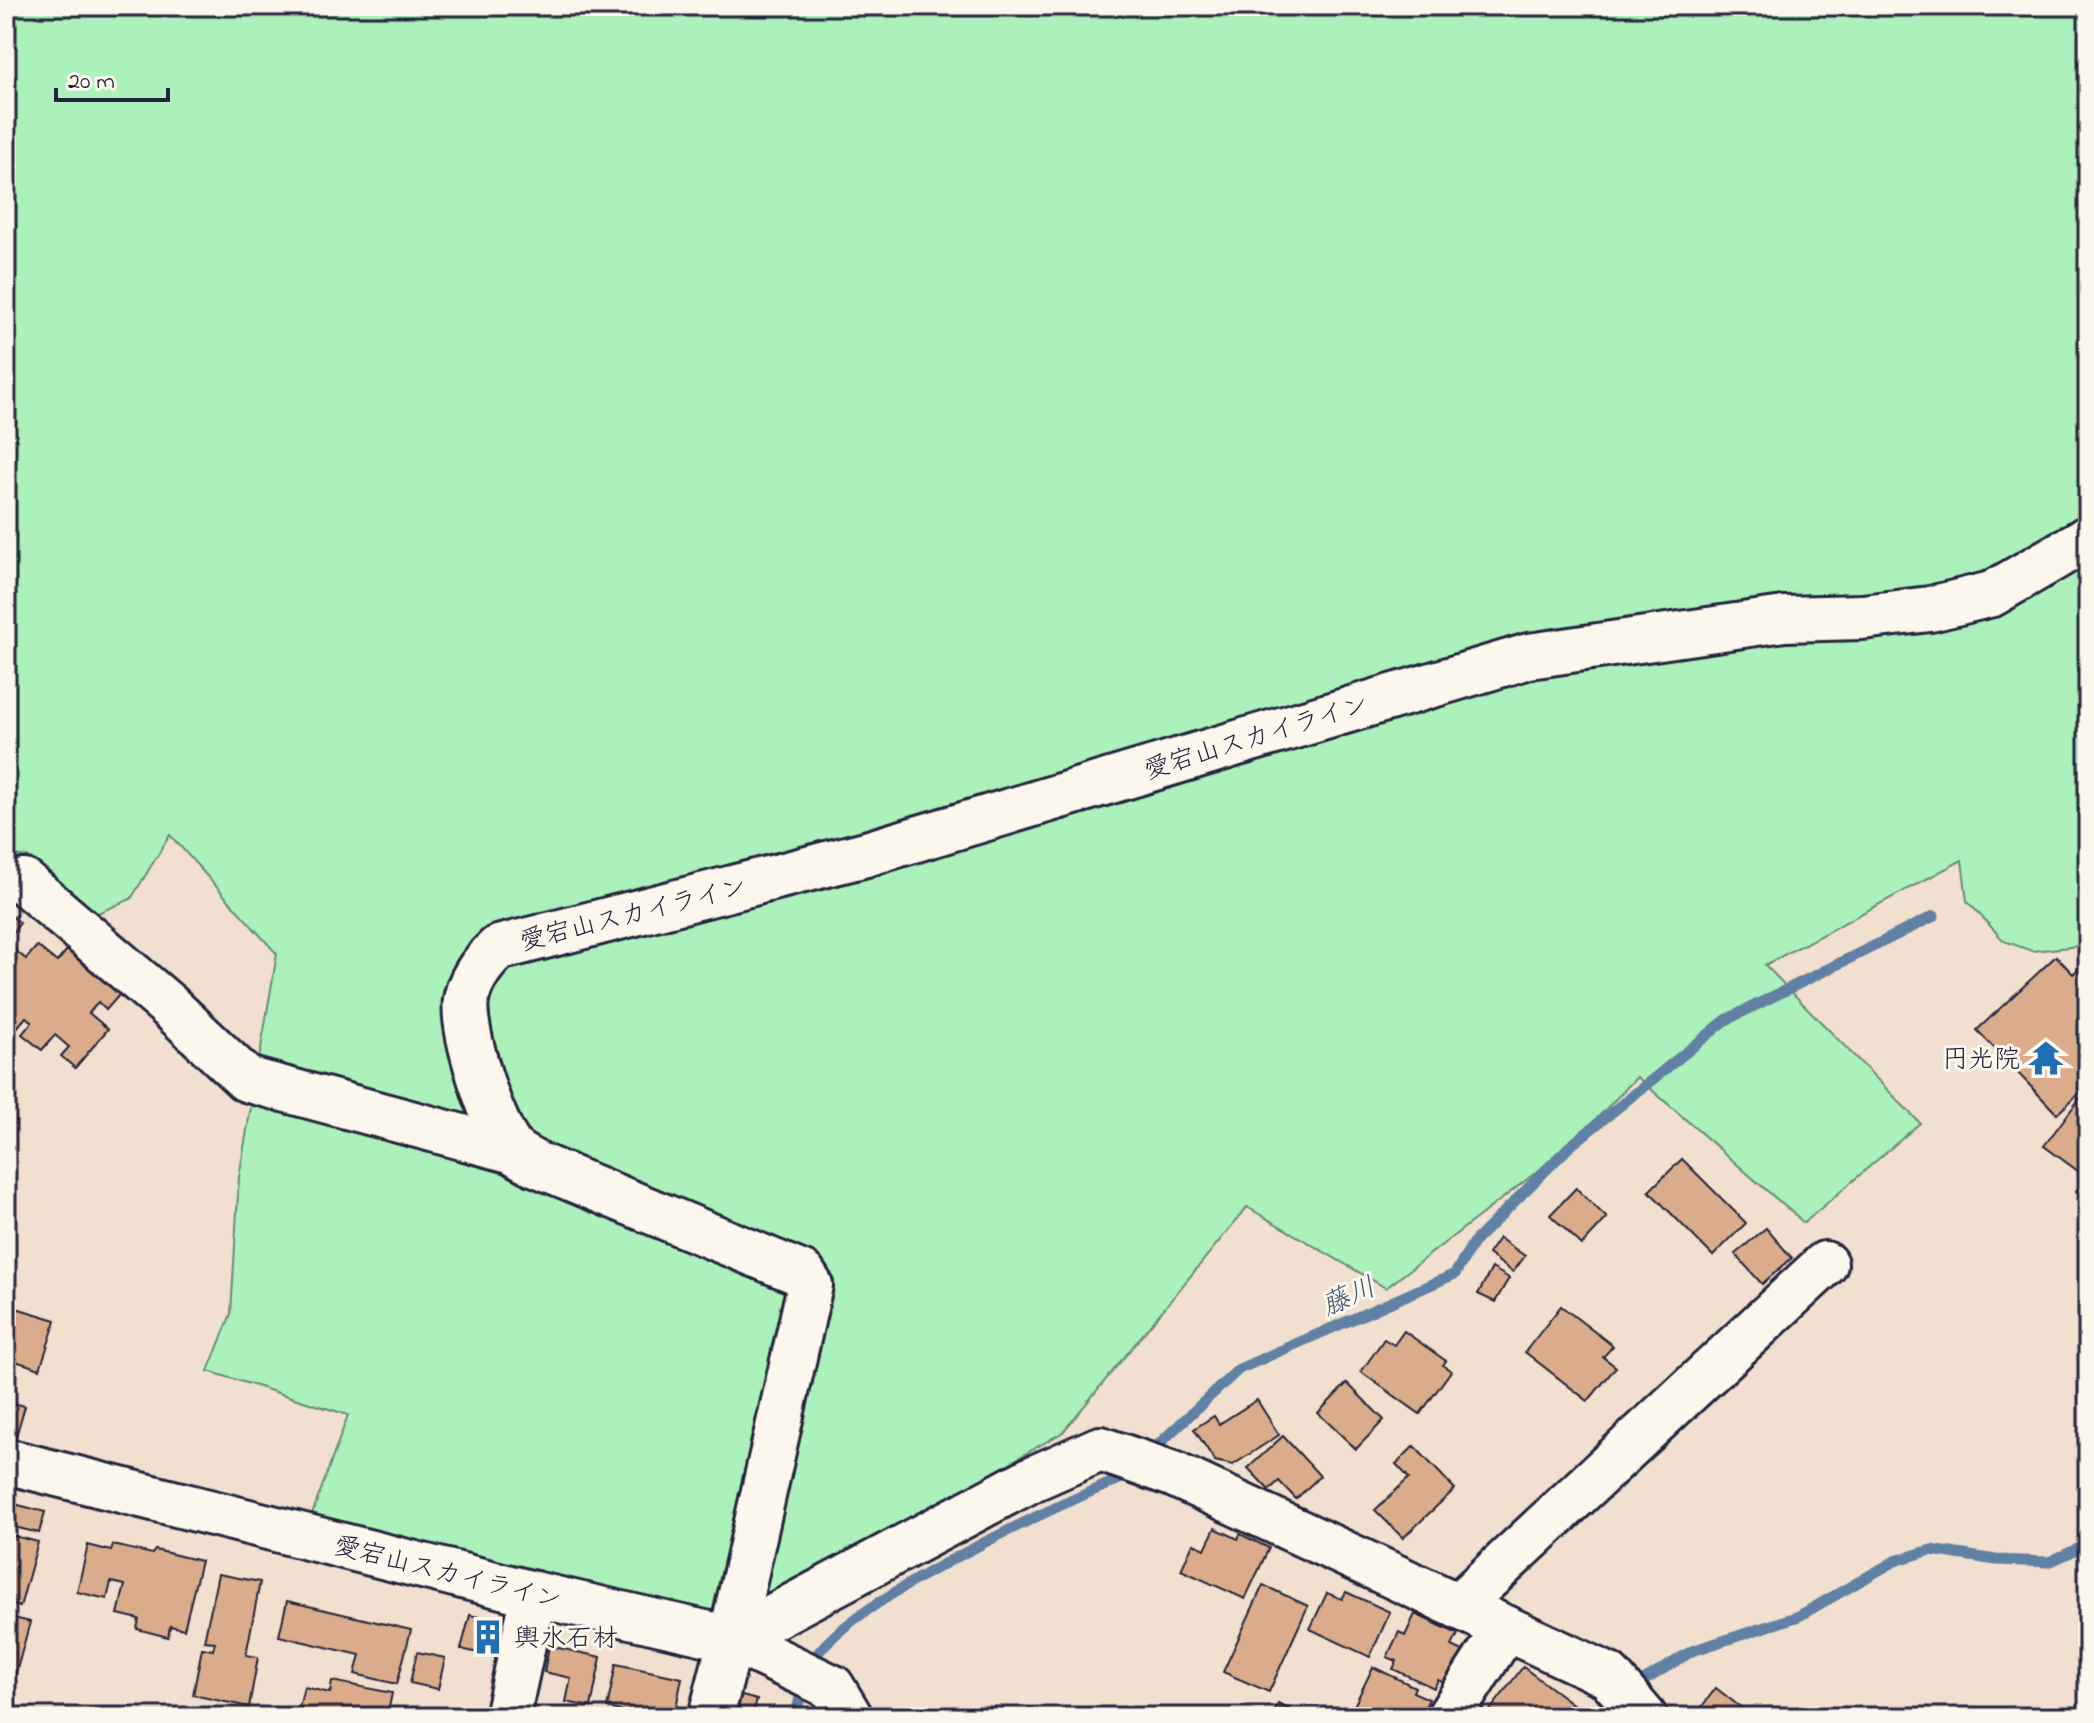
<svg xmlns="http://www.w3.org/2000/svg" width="2094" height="1723" viewBox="0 0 2094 1723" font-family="'Indie Flower','Klee One',sans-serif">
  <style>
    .green { fill: #acf1bb; stroke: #678a7b; stroke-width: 2 }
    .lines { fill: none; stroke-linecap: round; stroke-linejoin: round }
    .stream { stroke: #6081a3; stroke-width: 11 }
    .building { fill: #dbac8c; stroke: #22223b; stroke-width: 2 }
    .minor-casing { stroke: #22223b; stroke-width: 50 }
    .major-casing { stroke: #22223b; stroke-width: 50 }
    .minor { stroke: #fbf7ec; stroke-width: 44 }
    .major { stroke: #fbf7ec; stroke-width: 44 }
    .labels { text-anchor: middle; stroke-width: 6; stroke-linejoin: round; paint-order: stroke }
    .street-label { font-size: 26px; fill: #22223b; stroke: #fbf7ec }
    .poi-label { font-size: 26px; fill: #22223b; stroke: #fbf7ec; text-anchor: end }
    .water-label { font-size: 28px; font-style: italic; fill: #465a78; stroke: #fbf7ec }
  </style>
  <rect width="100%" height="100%" fill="#f1e0cf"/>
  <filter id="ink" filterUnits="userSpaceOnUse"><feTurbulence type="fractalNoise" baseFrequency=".0125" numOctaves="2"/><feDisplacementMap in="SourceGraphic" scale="16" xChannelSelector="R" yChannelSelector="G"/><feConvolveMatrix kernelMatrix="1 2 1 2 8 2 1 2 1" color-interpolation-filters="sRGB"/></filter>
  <g filter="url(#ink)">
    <polygon class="green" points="6,6 2088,6 2088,945 2032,951 2004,941 1967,901 1962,860 1765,965 1920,1123 1804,1223 1637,1077 1569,1147 1386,1288 1247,1207 1063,1432 730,1625 310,1520 348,1415 208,1371 231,1314 239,1177 277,954 170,835 131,899 93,915 27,857 6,854"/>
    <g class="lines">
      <g class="stream">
        <polyline points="1147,1455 1239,1369 1455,1274 1473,1243 1569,1147 1726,1020 1934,916"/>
        <path d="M810 1667C831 1608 1059 1505 1122 1478L1132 1469"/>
        <polyline points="1635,1694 1642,1682 1692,1651 1799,1616 1895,1561 1931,1550 1996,1560 2049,1562 2088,1544"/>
        <polyline points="795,1717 804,1683"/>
      </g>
    </g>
    <g class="building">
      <polygon points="6,911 20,923 6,940"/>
      <polygon points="6,943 26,959 37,946 57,962 67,950 120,994 106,1010 98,1002 89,1013 108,1029 75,1068 61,1056 69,1047 55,1035 42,1050 22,1034 32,1022 26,1017 6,1041"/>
      <polygon points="2056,956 2073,974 2088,959 2088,1085 2057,1114 1977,1030"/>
      <polygon points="2086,1090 2088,1092 2088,1200 2076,1191 2086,1177 2044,1146"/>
      <polygon points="1682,1159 1746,1223 1713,1256 1649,1191"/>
      <polygon points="1576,1188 1607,1218 1582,1245 1550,1215"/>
      <polygon points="1766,1228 1792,1258 1762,1284 1735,1254"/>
      <polygon points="1499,1238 1525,1256 1513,1272 1488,1254"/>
      <polygon points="1492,1268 1509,1278 1495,1302 1478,1294"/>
      <polygon points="6,1305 56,1320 40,1369 6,1358"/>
      <polygon points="1561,1306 1613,1346 1603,1357 1616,1367 1588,1401 1525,1352"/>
      <polygon points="1404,1331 1446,1361 1443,1365 1451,1371 1420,1414 1361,1372 1384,1339 1394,1345"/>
      <polygon points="1347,1383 1384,1420 1356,1449 1318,1413"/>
      <polygon points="1257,1400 1279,1435 1233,1465 1215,1461 1194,1429 1214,1416 1219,1424"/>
      <polygon points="6,1401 25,1406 14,1443 6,1441"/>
      <polygon points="1283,1436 1320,1476 1296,1499 1279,1481 1269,1490 1248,1468"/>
      <polygon points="1414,1446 1455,1489 1403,1538 1375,1510 1409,1478 1396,1464"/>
      <polygon points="7,1502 45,1512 39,1533 6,1525"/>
      <polygon points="1215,1528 1238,1539 1240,1534 1269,1548 1245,1599 1181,1570 1193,1543 1205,1549"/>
      <polygon points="6,1534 38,1542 20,1607 6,1603"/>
      <polygon points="88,1545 111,1551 113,1545 152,1554 155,1550 201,1561 184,1629 170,1626 168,1637 137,1629 139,1619 118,1614 125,1585 111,1582 107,1599 77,1592"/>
      <polygon points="218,1574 260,1582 246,1655 258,1657 249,1707 193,1695 202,1648 213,1650 215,1642 204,1641"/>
      <polygon points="1263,1585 1308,1606 1269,1692 1223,1672"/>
      <polygon points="1346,1592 1390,1612 1370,1657 1310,1629 1327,1593 1342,1599"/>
      <polygon points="287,1601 411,1630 397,1684 355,1674 360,1655 279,1636"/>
      <polygon points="1415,1614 1458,1634 1452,1646 1463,1651 1447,1684 1438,1680 1434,1688 1393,1669 1397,1661 1387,1657 1399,1632 1405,1636"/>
      <polygon points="470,1615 515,1626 508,1660 461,1649"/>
      <polygon points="6,1616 30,1622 14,1680 6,1678"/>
      <polygon points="549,1646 601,1657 591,1707 566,1702 571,1678 544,1672"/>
      <polygon points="417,1652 445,1658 438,1689 410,1683"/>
      <polygon points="616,1664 682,1678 674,1717 648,1717 607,1708"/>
      <polygon points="1373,1667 1415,1687 1413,1692 1429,1699 1420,1717 1402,1712 1400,1717 1377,1717 1354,1706"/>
      <polygon points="1523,1667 1590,1717 1485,1717"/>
      <polygon points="332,1681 392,1693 387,1717 297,1717 304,1687 330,1693"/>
      <polygon points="1716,1688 1753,1717 1694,1717"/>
      <polygon points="734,1694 757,1700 752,1717 727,1717"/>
      <polygon points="1278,1704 1306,1717 1272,1717"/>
    </g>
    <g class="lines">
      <g class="minor-casing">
        <g id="minor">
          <polyline points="24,882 168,1005 246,1079 514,1151"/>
          <polyline points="1458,1606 1825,1264"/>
          <polyline points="731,1639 832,1687 850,1717"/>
          <polyline points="507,1717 534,1594"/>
          <polyline points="711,1717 731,1639 1032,1479 1100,1449 1173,1474 1609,1676 1644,1717"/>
          <polyline points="1449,1717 1506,1628"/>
        </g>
      </g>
      <g class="major-casing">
        <path id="major" d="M6 1461 534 1594 731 1639 810 1285 803 1274 536 1164C529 1160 520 1156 514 1151 493 1130 461 1029 466 1000 470 978 483 962 498 948L866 854 1529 656 1784 619 1862 617 1930 609 1992 594 2088 538"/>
      </g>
      <use href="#minor" class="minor"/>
      <use href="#major" class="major"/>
    </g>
  </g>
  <defs>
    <g id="temple-bare" transform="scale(2.76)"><path d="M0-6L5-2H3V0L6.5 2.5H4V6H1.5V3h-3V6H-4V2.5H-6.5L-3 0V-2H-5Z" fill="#1f6fb2" stroke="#fbf7ec" stroke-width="2.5" paint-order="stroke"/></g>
    <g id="building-bare" transform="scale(2.76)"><path d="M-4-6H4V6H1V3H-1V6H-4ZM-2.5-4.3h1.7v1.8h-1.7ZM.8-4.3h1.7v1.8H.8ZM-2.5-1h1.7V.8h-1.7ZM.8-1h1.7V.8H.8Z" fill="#1f6fb2" stroke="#fbf7ec" stroke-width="2.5" paint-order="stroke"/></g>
  </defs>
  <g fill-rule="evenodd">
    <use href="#temple-bare" x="2046" y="1058"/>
    <use href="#building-bare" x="488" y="1637"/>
  </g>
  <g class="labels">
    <g class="street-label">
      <text transform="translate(1256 736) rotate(-17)" y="9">愛宕山スカイライン</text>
      <text transform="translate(633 913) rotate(-14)" y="9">愛宕山スカイライン</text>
      <text transform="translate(448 1572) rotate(14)" y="9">愛宕山スカイライン</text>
    </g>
    <g class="poi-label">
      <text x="2020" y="1067">円光院</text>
      <text x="514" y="1646" text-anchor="start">輿水石材</text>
    </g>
    <g class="water-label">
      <text transform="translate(1348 1295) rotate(-24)" y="10">藤川</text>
    </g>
  </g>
  <rect width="2094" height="1723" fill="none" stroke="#fbf7ec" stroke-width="32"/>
  <rect x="16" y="16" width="2062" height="1691" fill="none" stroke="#22223b" stroke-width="3" filter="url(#ink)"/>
  <path d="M56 88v12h112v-12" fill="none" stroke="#22223b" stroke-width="4"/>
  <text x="68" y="88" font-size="24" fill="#22223b" stroke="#fbf7ec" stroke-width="6" paint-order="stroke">20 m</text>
</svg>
